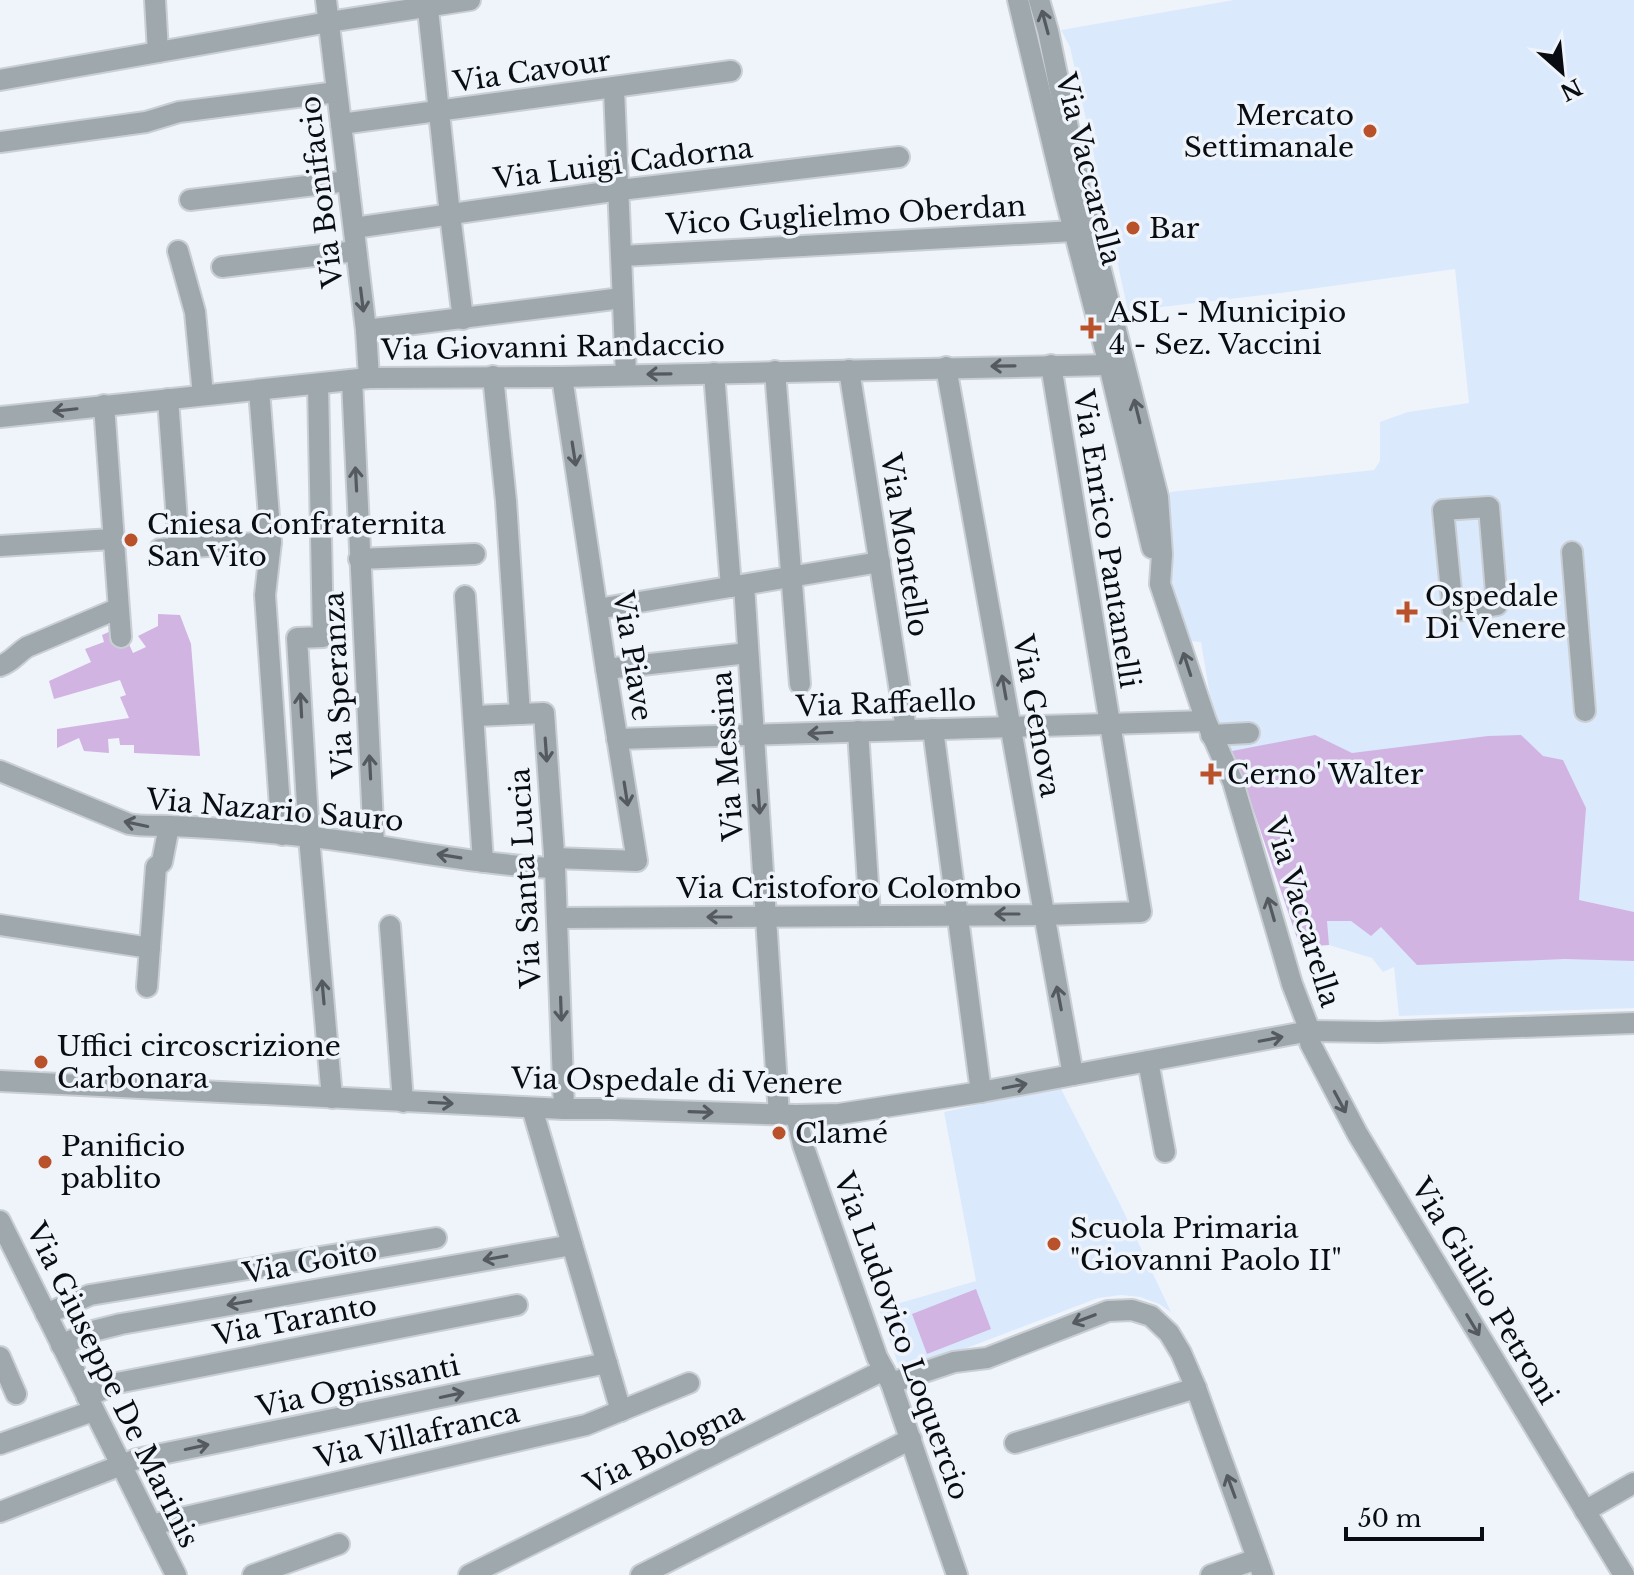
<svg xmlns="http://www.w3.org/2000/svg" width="1634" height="1575" viewBox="0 0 1634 1575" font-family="'Libre Baskerville',serif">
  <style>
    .built { fill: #dbe9fd }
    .green { fill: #d2b4e2 }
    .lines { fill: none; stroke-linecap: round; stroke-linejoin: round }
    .minor-casing { stroke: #cacfd6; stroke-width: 24 }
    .minor { stroke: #9fa8ad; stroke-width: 20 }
    .oneway { stroke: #545a60 }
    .poi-dot { fill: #b9512b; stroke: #eff4fb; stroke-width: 3 }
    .labels { text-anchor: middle; stroke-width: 7; stroke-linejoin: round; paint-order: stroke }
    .street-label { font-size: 28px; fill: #090d13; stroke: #eff4fb }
    .poi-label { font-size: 28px; fill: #090d13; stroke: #eff4fb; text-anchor: start }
  </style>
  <rect width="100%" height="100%" fill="#eff4fb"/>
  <g class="built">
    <polygon points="1234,0 1634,0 1634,1008 1399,1016 1394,967 1383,972 1372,958 1329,945 1300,947 1245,785 1232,751 1214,720 1201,642 1188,641 1172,582 1170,536 1170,492 1374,470 1380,461 1380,422 1408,412 1469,403 1455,269 1281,293 1128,311 1070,47 1061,30"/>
    <polygon points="1060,1087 1121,1206 1171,1312 1159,1304 1140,1297 1121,1295 1098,1298 901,1373 879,1309 976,1281 944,1112"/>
  </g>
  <g class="green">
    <polygon points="158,614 180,615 191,644 200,756 134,753 134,745 120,745 119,738 108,739 109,753 84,751 79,738 57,748 57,729 129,718 120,697 126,695 120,680 54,699 49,681 91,662 85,649 104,642 102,635 113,630 127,640 133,653 146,647 138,636 158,626"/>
    <polygon points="1315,735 1352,753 1488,736 1521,735 1543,756 1563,760 1586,808 1579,900 1634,912 1634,961 1565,959 1417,965 1381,927 1371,936 1351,921 1327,921 1329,945 1300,947 1245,785 1232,751"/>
    <polygon points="976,1289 991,1329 927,1354 912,1314"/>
  </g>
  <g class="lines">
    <g class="minor-casing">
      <g id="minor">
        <polyline points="155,0 158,52"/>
        <polyline points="326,0 366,330 369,378"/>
        <polyline points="427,0 450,215 463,319"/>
        <polyline points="1018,0 1065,196 1109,365 1152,548"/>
        <polyline points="1039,0 1048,31 1081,191 1158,497 1162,554 1160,584 1206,721 1233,782 1292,984 1310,1031 1310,1043 1357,1133 1624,1575"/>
        <polyline points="0,80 329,22 470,0"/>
        <polyline points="614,89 626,375"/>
        <polyline points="341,124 731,71"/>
        <polyline points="0,142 146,122 179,112 337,92"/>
        <polyline points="190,200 348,181"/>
        <polyline points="354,228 620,190 899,157"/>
        <polyline points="178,251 195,312 203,395"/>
        <polyline points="622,256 1074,231"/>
        <polyline points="222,267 356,251"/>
        <polyline points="366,330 622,298"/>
        <polyline points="946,367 1073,1075"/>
        <polyline points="849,370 906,729"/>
        <polyline points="775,371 800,684"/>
        <polyline points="714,373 731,587"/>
        <polyline points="493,376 506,501 520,714"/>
        <polyline points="352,380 374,845"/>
        <polyline points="318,384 323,637 297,638 309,837 332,1098"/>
        <polyline points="168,399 179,548"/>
        <polyline points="104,405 121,637"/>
        <polyline points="0,417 369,378 562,377 1109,365"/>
        <polygon points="1489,507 1497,605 1453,611 1443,510"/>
        <polyline points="271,542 265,595 282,835"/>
        <polyline points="0,546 112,539"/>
        <polyline points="160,549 271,542 259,390"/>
        <polyline points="1572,552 1585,711"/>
        <polyline points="359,559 475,554"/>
        <polyline points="744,585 779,1115"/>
        <polyline points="465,596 483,862"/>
        <polyline points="597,609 880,562"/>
        <path d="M0 666C13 661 16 654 27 647L117 609"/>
        <polyline points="606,669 748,653"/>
        <polyline points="475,716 544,713 555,868 564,1109"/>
        <polyline points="933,729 981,1092"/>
        <polyline points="858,731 870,915"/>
        <polyline points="1211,735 1249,733"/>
        <polyline points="617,739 1206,721"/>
        <path d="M0 771 129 824C144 827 157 825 172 826 218 828 266 832 312 837 393 846 473 865 555 868"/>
        <polyline points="554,858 637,861 606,669 562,377"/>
        <polyline points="557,918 1044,915 1141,912 1051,365"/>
        <polyline points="0,925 150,948"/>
        <polyline points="390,926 403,1102"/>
        <polyline points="147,987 156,867 162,862 169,826"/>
        <polyline points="1148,1061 1165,1152"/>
        <polyline points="0,1081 564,1109 611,1109 796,1115 839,1114 981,1092 1310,1031 1379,1032 1634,1023"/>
        <polyline points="532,1108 621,1411"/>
        <polyline points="796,1115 803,1145 877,1357 891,1383 957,1575"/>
        <polyline points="0,1221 176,1575"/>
        <polyline points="46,1314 90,1295 436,1238"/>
        <polyline points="61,1345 93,1331 121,1324 572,1245"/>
        <polyline points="0,1357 16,1394"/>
        <polyline points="891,1383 954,1362 987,1358 1108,1311 1132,1310 1151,1316 1169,1333 1181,1353 1196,1388 1263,1575"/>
        <polyline points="87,1397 117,1383 517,1305"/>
        <polyline points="1015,1443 1196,1388"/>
        <polyline points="0,1444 93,1411"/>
        <polyline points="1585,1511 1634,1483"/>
        <polyline points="0,1512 137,1459 607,1363"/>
        <polyline points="151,1525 586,1425 689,1383"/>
        <polyline points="253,1575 339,1544"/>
        <polyline points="469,1575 884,1370"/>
        <polyline points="641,1575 911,1439"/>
        <polyline points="1211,1575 1257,1559"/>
      </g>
    </g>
    <use href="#minor" class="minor"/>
  </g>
  <defs><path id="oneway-shaft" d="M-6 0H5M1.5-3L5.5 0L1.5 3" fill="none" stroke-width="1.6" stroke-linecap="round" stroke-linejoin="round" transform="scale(2)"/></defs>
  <g class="oneway">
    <use href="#oneway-shaft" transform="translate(1045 22) rotate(-105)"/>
    <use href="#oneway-shaft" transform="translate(362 300) rotate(83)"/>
    <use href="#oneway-shaft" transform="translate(1003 366) rotate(179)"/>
    <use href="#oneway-shaft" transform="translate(659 374) rotate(179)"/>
    <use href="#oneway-shaft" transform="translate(65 410) rotate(174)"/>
    <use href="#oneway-shaft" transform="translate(1137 411) rotate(-104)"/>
    <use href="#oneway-shaft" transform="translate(574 454) rotate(81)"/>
    <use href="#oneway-shaft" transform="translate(356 479) rotate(-93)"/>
    <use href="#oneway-shaft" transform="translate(1187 664) rotate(-108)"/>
    <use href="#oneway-shaft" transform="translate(1004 687) rotate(-100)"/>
    <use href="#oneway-shaft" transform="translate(301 705) rotate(-93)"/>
    <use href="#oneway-shaft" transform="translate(820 733) rotate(177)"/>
    <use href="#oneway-shaft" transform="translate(546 750) rotate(86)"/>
    <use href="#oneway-shaft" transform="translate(370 767) rotate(-93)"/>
    <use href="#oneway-shaft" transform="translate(626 794) rotate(81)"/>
    <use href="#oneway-shaft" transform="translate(759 802) rotate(86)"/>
    <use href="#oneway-shaft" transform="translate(136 824) rotate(-168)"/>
    <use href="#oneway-shaft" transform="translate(449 856) rotate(-171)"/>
    <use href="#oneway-shaft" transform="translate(1271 909) rotate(-106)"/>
    <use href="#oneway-shaft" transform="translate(1007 914) rotate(-180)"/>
    <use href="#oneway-shaft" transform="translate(719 917) rotate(180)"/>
    <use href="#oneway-shaft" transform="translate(323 992) rotate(-95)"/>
    <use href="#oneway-shaft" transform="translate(1059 998) rotate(-101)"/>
    <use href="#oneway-shaft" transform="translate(561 1009) rotate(88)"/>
    <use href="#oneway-shaft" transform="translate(1271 1039) rotate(-11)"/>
    <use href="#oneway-shaft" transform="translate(1015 1086) rotate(-11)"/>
    <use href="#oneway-shaft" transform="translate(1340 1102) rotate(62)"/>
    <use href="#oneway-shaft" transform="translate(441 1103) rotate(3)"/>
    <use href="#oneway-shaft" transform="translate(701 1112) rotate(2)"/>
    <use href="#oneway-shaft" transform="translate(495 1258) rotate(170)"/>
    <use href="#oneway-shaft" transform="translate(239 1303) rotate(170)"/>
    <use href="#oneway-shaft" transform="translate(1084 1319) rotate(159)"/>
    <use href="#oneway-shaft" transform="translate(1473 1325) rotate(59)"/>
    <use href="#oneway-shaft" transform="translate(452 1395) rotate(-12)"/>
    <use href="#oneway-shaft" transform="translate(197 1447) rotate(-12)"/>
    <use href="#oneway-shaft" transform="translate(1231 1486) rotate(-110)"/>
  </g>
  <g class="poi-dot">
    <circle cx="1370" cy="131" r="8"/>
    <circle cx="1133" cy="228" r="8"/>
    <path d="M1087 316h8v8h8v8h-8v8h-8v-8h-8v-8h8z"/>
    <circle cx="131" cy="540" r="8"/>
    <path d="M1403 600h8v8h8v8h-8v8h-8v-8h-8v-8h8z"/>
    <path d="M1207 762h8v8h8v8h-8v8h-8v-8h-8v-8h8z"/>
    <circle cx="41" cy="1062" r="8"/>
    <circle cx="779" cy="1133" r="8"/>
    <circle cx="45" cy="1162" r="8"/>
    <circle cx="1054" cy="1244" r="8"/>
  </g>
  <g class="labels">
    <g class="street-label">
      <text transform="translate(532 71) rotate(-8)" y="10">Via Cavour</text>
      <text transform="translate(623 163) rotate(-7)" y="10">Via Luigi Cadorna</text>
      <text transform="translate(1089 169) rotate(76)" y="10">Via Vaccarella</text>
      <text transform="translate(321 192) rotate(-97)" y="10">Via Bonifacio</text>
      <text transform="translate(846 215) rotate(-3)" y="10">Vico Guglielmo Oberdan</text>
      <text transform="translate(553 347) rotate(-1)" y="10">Via Giovanni Randaccio</text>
      <text transform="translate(1107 539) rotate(81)" y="10">Via Enrico Pantanelli</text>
      <text transform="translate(905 545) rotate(81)" y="10">Via Montello</text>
      <text transform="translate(633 656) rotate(81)" y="10">Via Piave</text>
      <text transform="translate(338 685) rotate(-93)" y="10">Via Speranza</text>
      <text transform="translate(886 703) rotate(-2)" y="10">Via Raffaello</text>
      <text transform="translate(1037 716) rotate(80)" y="10">Via Genova</text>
      <text transform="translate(727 756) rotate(-94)" y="10">Via Messina</text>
      <text transform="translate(275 810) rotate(5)" y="10">Via Nazario Sauro</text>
      <text transform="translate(525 878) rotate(-93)" y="10">Via Santa Lucia</text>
      <text x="849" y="898">Via Cristoforo Colombo</text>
      <text transform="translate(1303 912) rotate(73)" y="10">Via Vaccarella</text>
      <text transform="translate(677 1081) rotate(1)" y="10">Via Ospedale di Venere</text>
      <text transform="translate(310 1262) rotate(-10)" y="10">Via Goito</text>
      <text transform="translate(1485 1291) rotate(59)" y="10">Via Giulio Petroni</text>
      <text transform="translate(295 1320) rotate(-11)" y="10">Via Taranto</text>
      <text transform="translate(902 1336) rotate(70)" y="10">Via Ludovico Loquercio</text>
      <text transform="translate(113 1385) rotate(64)" y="10">Via Giuseppe De Marinis</text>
      <text transform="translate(358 1386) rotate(-12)" y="10">Via Ognissanti</text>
      <text transform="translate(417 1435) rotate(-13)" y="10">Via Villafranca</text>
      <text transform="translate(664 1448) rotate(-26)" y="10">Via Bologna</text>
    </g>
    <g class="poi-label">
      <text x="1354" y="125" text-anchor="end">Mercato<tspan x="1354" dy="32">Settimanale</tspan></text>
      <text x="1149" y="238">Bar</text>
      <text x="1109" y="322">ASL - Municipio<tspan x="1109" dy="32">4 - Sez. Vaccini</tspan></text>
      <text x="147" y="534">Cniesa Confraternita<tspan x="147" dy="32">San Vito</tspan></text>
      <text x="1425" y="606">Ospedale<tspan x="1425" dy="32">Di Venere</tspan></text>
      <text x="1227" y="784">Cerno' Walter</text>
      <text x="57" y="1056">Uffici circoscrizione<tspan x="57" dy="32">Carbonara</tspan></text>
      <text x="795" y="1143">Clamé</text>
      <text x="61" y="1156">Panificio<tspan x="61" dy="32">pablito</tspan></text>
      <text x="1070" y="1238">Scuola Primaria<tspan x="1070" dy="32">"Giovanni Paolo II"</tspan></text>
    </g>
  </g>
  <g transform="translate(1562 72) rotate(153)" stroke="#eff4fb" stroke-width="6" paint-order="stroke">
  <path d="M0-6L14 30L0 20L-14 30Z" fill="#090d13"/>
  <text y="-12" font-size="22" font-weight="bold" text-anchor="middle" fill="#090d13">N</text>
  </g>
  <path d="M1346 1527v12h136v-12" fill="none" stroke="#090d13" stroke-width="4"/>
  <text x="1358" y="1527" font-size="24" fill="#090d13" stroke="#eff4fb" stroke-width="6" paint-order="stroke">50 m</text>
</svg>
